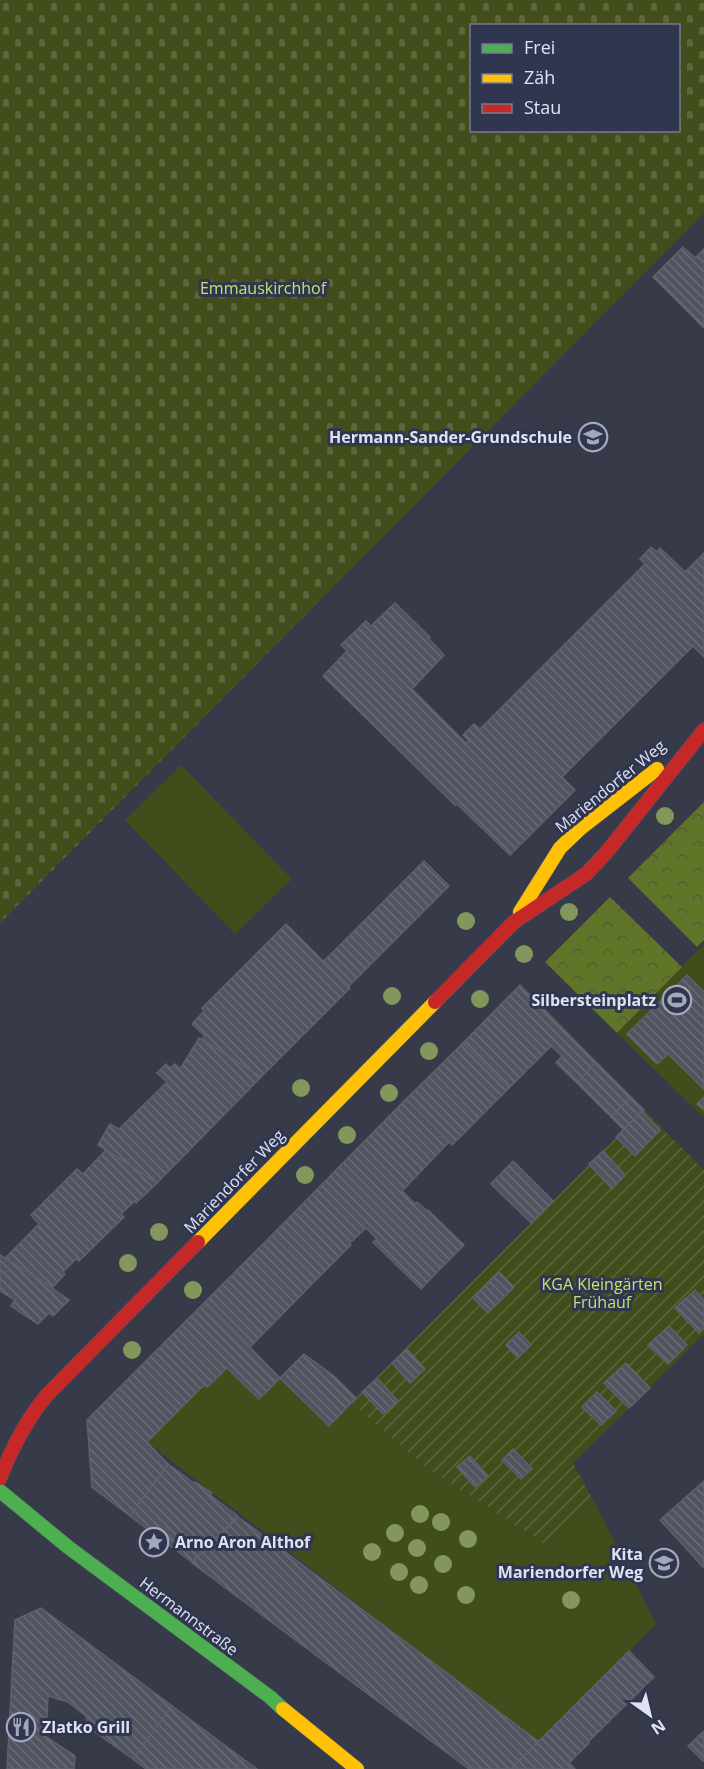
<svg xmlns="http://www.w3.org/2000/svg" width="704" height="1769" viewBox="0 0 704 1769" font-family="'Open Sans',sans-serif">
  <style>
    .grass { fill: #414e1b }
    .forest { fill: url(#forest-crowns) }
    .cemetery { fill: url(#cemetery-stones); fill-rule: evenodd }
    .garden { fill: url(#garden-furrows) }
    .building { fill: url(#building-back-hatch); stroke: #5e616d; stroke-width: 1.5 }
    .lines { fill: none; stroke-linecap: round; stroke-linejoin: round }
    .fast-casing { stroke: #535763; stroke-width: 15 }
    .slow-casing { stroke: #535763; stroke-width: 15 }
    .jam-casing { stroke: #535763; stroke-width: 15 }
    .fast { stroke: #4caf50; stroke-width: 14 }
    .slow { stroke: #ffc107; stroke-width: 14 }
    .jam { stroke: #c62828; stroke-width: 14 }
    .tree { fill: #83975d }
    .labels { text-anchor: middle; stroke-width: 6; stroke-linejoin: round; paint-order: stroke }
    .park-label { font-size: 16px; fill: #c2e26d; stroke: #303650 }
    .poi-label { font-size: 16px; font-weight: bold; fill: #dee2f3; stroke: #303650; text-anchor: end }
    .street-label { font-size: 16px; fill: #dee2f3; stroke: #303650 }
  </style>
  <defs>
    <pattern id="forest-crowns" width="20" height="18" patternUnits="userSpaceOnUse" patternTransform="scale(1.5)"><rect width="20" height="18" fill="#617528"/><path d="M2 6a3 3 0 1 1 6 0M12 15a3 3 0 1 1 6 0" fill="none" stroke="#525c38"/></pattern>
    <pattern id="cemetery-stones" width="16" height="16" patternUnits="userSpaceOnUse" patternTransform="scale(1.5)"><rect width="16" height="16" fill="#414e1b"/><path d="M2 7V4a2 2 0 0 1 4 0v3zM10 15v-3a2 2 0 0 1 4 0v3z" fill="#5c673d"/></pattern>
    <pattern id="garden-furrows" width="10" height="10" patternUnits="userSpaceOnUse" patternTransform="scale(1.5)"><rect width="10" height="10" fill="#414e1b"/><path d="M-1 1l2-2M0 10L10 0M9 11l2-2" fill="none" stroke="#5c673d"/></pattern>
    <pattern id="building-back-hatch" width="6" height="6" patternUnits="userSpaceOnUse" patternTransform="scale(1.5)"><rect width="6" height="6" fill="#50545f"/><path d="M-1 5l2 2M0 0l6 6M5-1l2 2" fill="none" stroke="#696c76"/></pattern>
  </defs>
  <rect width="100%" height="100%" fill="#373b49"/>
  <g class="grass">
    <polygon points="181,765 292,879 235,934 125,820"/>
    <polygon points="704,944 704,1118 617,1033"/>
    <polygon points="227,1368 259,1398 280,1378 329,1426 351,1403 427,1468 551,1548 594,1502 656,1624 539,1742 432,1662 147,1442 204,1385 207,1387"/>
  </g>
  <g class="forest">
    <polygon points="704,802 704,940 697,947 628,878"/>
    <polygon points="610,897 682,967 617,1033 545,962"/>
  </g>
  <path class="cemetery" d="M0 0H704V213L0 923ZM472 26H678V130H472Z"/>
  <polygon class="garden" points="644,1110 704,1170 704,1334 573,1463 594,1502 551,1548 427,1468 351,1403"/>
  <g class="building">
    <polygon points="683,247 695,258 704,249 704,328 653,277"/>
    <polygon points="651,547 657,552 660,548 685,572 704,553 704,657 693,646 562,777 575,790 510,855 457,804 455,805 323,676 347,651 341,645 366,621 371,626 395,603 430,637 428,638 444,655 412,689 466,743 469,741 463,735 474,724 480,729 645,564 640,559"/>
    <polygon points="424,861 449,886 349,986 324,961"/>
    <polygon points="286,924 350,988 261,1077 202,1039 205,1036 192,1024 204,1011 202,1008"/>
    <polygon points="687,975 704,992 704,1089 668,1054 657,1064 627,1034"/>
    <polygon points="520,985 596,1062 577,1083 556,1063 562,1056 551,1046 509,1088 463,1043"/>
    <polygon points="199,1038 261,1077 157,1183 98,1145 110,1124 119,1129 167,1082 157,1073 166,1064 170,1068 175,1064 180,1069 182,1066"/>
    <polygon points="463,1043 509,1088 452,1145 406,1099"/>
    <polygon points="596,1062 631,1097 611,1117 577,1083"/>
    <polygon points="631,1097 644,1110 624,1130 611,1117"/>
    <polygon points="704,1097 704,1110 697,1104"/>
    <polygon points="406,1099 449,1142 402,1191 415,1204 417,1202 427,1211 428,1210 464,1245 441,1268 339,1167"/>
    <polygon points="642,1111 660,1130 635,1156 616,1137"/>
    <polygon points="106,1150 157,1183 136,1203 135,1201 121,1214 124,1217 79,1261 76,1259 63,1272 65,1274 52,1288 5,1258 39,1224 31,1215 77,1169 83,1174"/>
    <polygon points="603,1151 625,1175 612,1189 589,1164"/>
    <polygon points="513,1161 553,1201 531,1223 491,1184"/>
    <polygon points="339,1167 441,1268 421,1289 373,1242 377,1239 366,1228 349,1244 351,1245 317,1279 272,1235"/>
    <polygon points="272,1235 317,1279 250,1347 205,1302"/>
    <polygon points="0,1255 48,1285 69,1300 53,1316 49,1313 38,1324 11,1306 15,1300 0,1291"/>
    <polygon points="499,1272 514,1287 488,1313 473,1298"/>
    <polygon points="695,1290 704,1300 704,1328 699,1333 675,1308"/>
    <polygon points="205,1302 280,1378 259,1399 227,1368 207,1387 204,1385 147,1442 168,1464 130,1516 92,1487 87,1420"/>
    <polygon points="669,1326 687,1345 668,1364 648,1345"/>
    <polygon points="519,1332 531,1345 518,1358 506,1345"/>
    <polygon points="407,1349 425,1369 410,1383 392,1363"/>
    <polygon points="304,1354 334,1376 356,1398 329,1426 280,1378"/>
    <polygon points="626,1363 650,1388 629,1408 604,1383"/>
    <polygon points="377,1378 398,1401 383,1414 362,1392"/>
    <polygon points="597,1392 616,1411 601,1425 582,1407"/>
    <polygon points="513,1449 532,1469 521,1479 502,1460"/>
    <polygon points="470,1456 488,1476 475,1487 457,1467"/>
    <polygon points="168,1464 194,1483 195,1482 212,1493 210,1495 238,1516 192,1562 130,1516"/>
    <polygon points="704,1481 704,1566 703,1567 660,1520"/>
    <polygon points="238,1517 272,1542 539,1742 511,1769 469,1769 192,1563"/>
    <polygon points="41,1608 172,1706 133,1759 88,1727 86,1716 68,1702 48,1696 46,1737 75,1756 74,1769 7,1769 15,1620"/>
    <polygon points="629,1651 654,1677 588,1742 589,1743 569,1763 575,1769 511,1769"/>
    <polygon points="172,1706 243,1759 235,1769 146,1769 133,1759"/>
    <polygon points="704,1731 704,1760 703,1761 688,1746"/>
    <polygon points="243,1759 257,1769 235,1769"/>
  </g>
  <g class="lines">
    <g class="fast-casing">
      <polyline id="fast" points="0,1491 68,1547 270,1697 283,1709"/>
    </g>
    <g class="slow-casing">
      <g id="slow">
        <polyline points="520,912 560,848 581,828 657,769"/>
        <polyline points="198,1242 435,1002"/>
        <polyline points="283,1709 357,1769"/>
      </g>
    </g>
    <g class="jam-casing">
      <g id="jam">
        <polyline points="435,1002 514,922 586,874 606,853 704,730"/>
        <path d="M0 1478C12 1448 26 1420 47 1395L198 1242"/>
      </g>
    </g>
    <use href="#fast" class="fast"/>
    <use href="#slow" class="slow"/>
    <use href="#jam" class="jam"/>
  </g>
  <g class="tree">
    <circle cx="665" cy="816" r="9"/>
    <circle cx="569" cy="912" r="9"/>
    <circle cx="466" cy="921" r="9"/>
    <circle cx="524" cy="954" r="9"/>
    <circle cx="392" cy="996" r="9"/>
    <circle cx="480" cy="999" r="9"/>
    <circle cx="429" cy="1051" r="9"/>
    <circle cx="301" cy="1088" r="9"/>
    <circle cx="389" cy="1093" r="9"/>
    <circle cx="347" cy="1135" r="9"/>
    <circle cx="305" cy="1175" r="9"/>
    <circle cx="159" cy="1232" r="9"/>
    <circle cx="128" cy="1263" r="9"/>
    <circle cx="193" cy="1290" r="9"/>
    <circle cx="132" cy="1350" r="9"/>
    <circle cx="420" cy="1514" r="9"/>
    <circle cx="441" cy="1522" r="9"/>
    <circle cx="395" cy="1533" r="9"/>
    <circle cx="468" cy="1539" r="9"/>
    <circle cx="417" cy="1548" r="9"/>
    <circle cx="372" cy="1552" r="9"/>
    <circle cx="443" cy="1564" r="9"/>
    <circle cx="399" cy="1572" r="9"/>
    <circle cx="419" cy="1585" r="9"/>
    <circle cx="466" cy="1595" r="9"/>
    <circle cx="571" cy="1600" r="9"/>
  </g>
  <defs>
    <g id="school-ring" transform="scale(1.5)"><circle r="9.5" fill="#303650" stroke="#a4a8b8" stroke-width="1.5"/><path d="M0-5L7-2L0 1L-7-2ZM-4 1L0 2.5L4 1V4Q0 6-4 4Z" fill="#a4a8b8"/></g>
    <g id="stadium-ring" transform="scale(1.5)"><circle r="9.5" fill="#303650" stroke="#a4a8b8" stroke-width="1.5"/><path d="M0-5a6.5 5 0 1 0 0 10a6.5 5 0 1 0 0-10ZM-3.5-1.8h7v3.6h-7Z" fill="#a4a8b8"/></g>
    <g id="sight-ring" transform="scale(1.5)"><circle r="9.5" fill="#303650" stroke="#a4a8b8" stroke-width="1.5"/><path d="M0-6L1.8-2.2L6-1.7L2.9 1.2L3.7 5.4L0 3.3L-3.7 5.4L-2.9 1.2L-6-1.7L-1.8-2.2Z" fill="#a4a8b8"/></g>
    <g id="restaurant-ring" transform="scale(1.5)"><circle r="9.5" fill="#303650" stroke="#a4a8b8" stroke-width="1.5"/><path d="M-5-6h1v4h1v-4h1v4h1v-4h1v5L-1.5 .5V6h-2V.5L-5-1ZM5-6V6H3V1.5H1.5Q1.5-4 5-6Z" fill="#a4a8b8"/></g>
  </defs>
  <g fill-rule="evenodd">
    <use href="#school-ring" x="593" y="437"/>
    <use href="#stadium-ring" x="677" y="1000"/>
    <use href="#sight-ring" x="154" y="1542"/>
    <use href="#school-ring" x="664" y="1563"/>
    <use href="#restaurant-ring" x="21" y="1727"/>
  </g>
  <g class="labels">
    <g class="park-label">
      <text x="263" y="294">Emmauskirchhof</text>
      <text x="602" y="1290">KGA Kleingärten<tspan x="602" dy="18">Frühauf</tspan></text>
    </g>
    <g class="poi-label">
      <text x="572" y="443">Hermann-Sander-Grundschule</text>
      <text x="656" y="1006">Silbersteinplatz</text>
      <text x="175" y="1548" text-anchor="start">Arno Aron Althof</text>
      <text x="643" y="1560">Kita<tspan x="643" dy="18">Mariendorfer Weg</tspan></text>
      <text x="42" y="1733" text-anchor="start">Zlatko Grill</text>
    </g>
    <g class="street-label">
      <text transform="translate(610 786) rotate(-39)" y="6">Mariendorfer Weg</text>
      <text transform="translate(234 1181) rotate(-46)" y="6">Mariendorfer Weg</text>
      <text transform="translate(189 1616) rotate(37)" y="6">Hermannstraße</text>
    </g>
  </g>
  <rect x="470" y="24" width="210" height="108" fill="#303650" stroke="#767b91" stroke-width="1.5"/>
  <rect x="482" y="44" width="30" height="9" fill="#4caf50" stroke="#767b91" stroke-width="1.5"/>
  <text x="524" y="54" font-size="18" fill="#dee2f3">Frei</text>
  <rect x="482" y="74" width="30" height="9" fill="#ffc107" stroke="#767b91" stroke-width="1.5"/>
  <text x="524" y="84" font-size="18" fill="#dee2f3">Zäh</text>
  <rect x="482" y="104" width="30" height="9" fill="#c62828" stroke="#767b91" stroke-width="1.5"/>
  <text x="524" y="114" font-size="18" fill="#dee2f3">Stau</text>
  <g transform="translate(650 1715) rotate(146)" stroke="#303650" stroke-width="4.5" paint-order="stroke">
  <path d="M0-4.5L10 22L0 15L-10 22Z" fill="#dee2f3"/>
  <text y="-9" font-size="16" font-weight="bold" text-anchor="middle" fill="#dee2f3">N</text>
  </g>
</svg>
